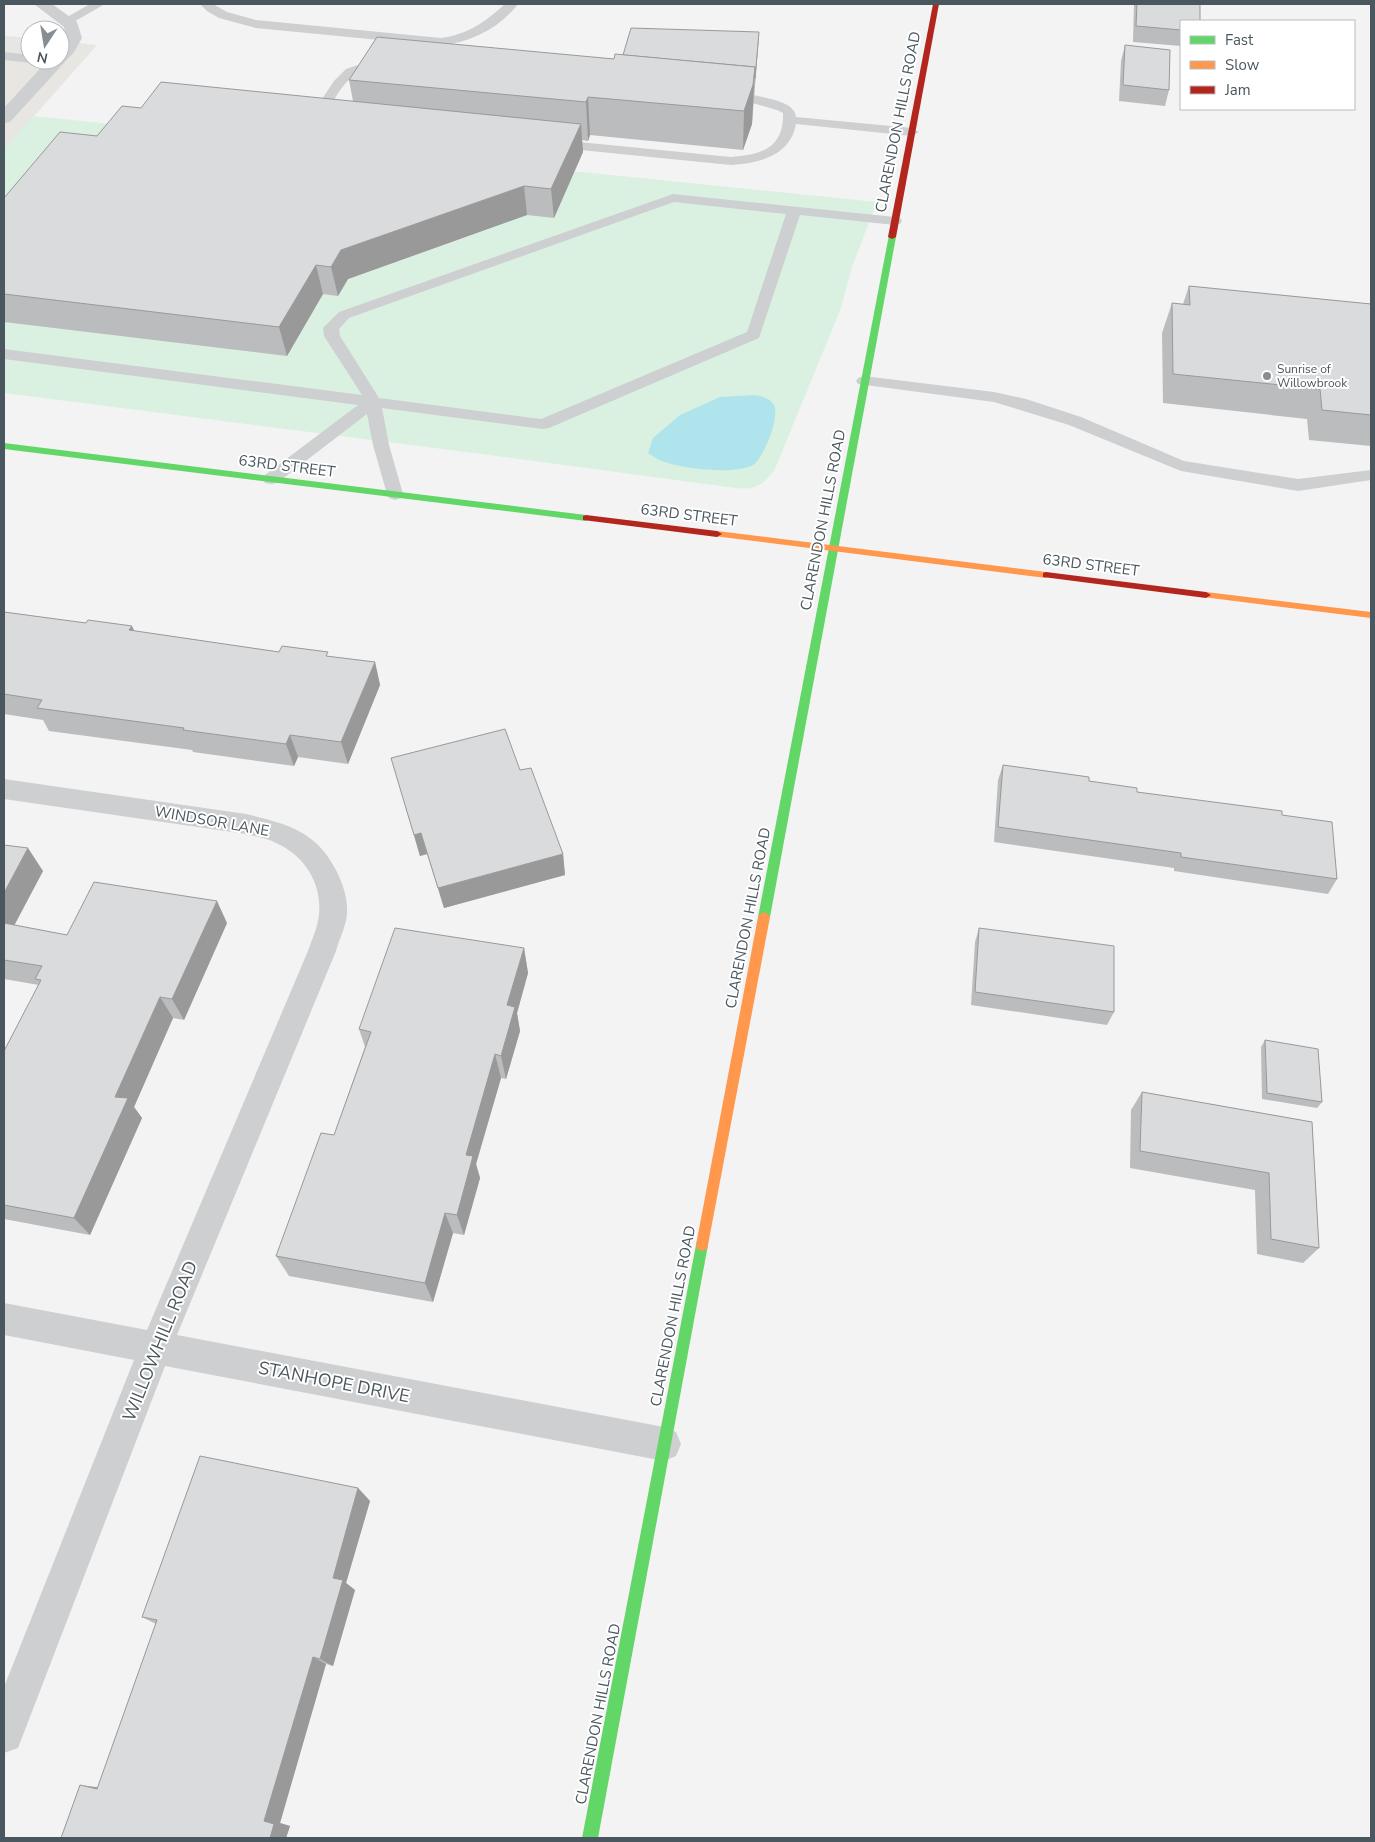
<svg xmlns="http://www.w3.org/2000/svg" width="1375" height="1842" viewBox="0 0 1375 1842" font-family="'Nunito Sans',sans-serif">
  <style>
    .commercial { fill: #e7e6e2 }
    .green { fill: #daf1e1 }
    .water { fill: #b0e4ed }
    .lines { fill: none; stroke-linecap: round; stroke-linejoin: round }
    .lane { fill: #cdcfd1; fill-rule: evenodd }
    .street { fill: #cdcfd1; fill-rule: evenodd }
    .fast { fill: #63d668; fill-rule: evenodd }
    .slow { fill: #ff974d; fill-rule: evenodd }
    .jam { fill: #b3261e; fill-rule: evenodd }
    .wall { fill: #bbbcbd }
    .shaded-wall { fill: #99999a }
    .building { fill: #dadbdc; stroke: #99999a }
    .poi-dot { fill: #868e93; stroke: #fff; stroke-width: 2 }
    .labels { text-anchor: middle; stroke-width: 4; stroke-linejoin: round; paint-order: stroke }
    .far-poi-label { font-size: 12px; fill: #4a575f; stroke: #fff; text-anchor: start }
    .street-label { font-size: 15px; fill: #4a575f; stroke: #fff }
    .near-street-label { font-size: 18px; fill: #4a575f; stroke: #fff }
  </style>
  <rect width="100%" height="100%" fill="#f4f3f3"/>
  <polygon class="commercial" points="4,36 30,38 30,60 60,60 60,41 97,45 4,150"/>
  <path class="green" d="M33 116 877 202 852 267 841 308 775 469C764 485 755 490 735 488L489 455 4 393V150Z"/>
  <path class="water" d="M754 395C761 396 769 397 774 405 780 417 764 458 753 465 735 475 684 469 665 462 659 461 653 456 648 453L653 438 680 415 720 397Z"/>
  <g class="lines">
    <g class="lane">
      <polygon points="90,4 105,4 70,24 66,25 60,21"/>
      <path d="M200 4H213L227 12 256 20 441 38C469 34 485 22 505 4H518C499 29 472 41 441 46L256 28 219 18 207 11Z"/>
      <polygon points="4,52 30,55 30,60 36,60 30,63 4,60"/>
      <path d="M382 61 753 95C765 98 795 101 796 117L912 128 919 132 912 136 796 124C790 156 760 163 731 165L310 123 308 120 334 81 346 69 364 63ZM382 69 752 103 777 110 783 113C784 148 761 155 731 157L324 117C334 101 343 79 362 71 368 68 376 69 382 69Z"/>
      <path d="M673 194 895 217 900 218 902 221 900 224 895 225 800 215 759 338 549 428 543 429 382 408 389 445 403 494 401 498 395 500 389 498 387 494 373 445 367 414 277 483 271 484 265 483 263 479 265 475 358 405 4 359V349L362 395 324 336 323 328 339 312ZM674 202 786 214 747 332 541 419 379 398 340 336 339 329 349 318Z"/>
      <polygon points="864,376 994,392 1026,399 1081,417 1184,461 1298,479 1371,470 1371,480 1298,491 1181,471 1069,425 994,402 858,384 856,381 858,378"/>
    </g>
    <g class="street">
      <polygon points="34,4 52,4 77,22 82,38 74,52 10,122 4,123 4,108 48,60 60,60 60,48 66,38 64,27"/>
      <path d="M4 779 246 814C287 824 315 830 336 870 343 884 348 899 347 914 346 927 339 939 336 951L177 1335 664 1427 676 1432 681 1444 676 1456 664 1461 165 1366 18 1748 4 1753V1687L134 1360 4 1335V1303L147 1330 308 951C312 939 318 927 319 914 322 883 304 855 276 843 267 838 256 837 246 834L4 799Z"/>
    </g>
    <g class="fast">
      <polygon points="889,235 896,237 770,917 768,920 760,920 758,917"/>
      <polygon points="4,443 586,515 591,518 586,521 4,449"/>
      <polygon points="702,1239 707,1241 708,1245 598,1838 582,1838 696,1245 697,1241"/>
    </g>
    <g class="slow">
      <polygon points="717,531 1046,572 1051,575 1046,578 714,536 714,532"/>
      <polygon points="1206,592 1371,612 1371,618 1203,597 1203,593"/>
      <polygon points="764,912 768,914 770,917 708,1245 707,1249 702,1251 697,1249 696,1245 758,917 760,914"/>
    </g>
    <g class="jam">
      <polygon points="933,4 939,4 896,237 892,239 888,237"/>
      <polygon points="586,515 717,531 722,534 717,537 583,520 583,516"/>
      <polygon points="1046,572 1206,592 1211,595 1206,598 1043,577 1043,573"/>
    </g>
  </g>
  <g class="wall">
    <polygon points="1134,4 1200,4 1181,21 1181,46 1133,42"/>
    <polygon points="759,32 758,48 752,124 743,150 590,135 588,141 582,140 583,152 554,218 527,215 348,279 338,296 323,294 287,356 4,322 4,198 141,108 353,101 349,80 614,59 623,55"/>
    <polygon points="1125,45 1169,90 1165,106 1119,101 1121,61"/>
    <polygon points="1189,286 1371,304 1371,446 1309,440 1307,419 1163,403 1162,333 1172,303 1183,304"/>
    <polygon points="4,612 279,652 375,662 380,685 348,764 298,757 294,766 193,752 192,750 49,731 43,720 4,714"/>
    <polygon points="391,758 520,770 563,854 565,875 444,908 427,854 420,856"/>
    <polygon points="1003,765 1089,781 1137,792 1282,815 1337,879 1328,894 1174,871 1174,868 994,842 998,780"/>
    <polygon points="4,845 43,871 14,925 67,935 227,923 184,1020 173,1018 134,1107 142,1118 90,1235 4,1219 4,1051 39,985 4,979"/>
    <polygon points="979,928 1114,1012 1107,1025 971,1005 975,942"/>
    <polygon points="524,948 528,973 517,1013 520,1031 506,1079 501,1078 476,1164 480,1178 464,1235 453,1233 433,1302 289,1276 276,1256 334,1135 365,1047 359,1029"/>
    <polygon points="1265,1040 1322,1102 1317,1108 1262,1099 1261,1047"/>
    <polygon points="1142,1092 1312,1122 1319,1248 1303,1263 1257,1254 1255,1190 1130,1168 1131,1110"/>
    <polygon points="358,1488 370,1501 346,1583 355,1590 333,1666 326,1664 280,1823 290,1826 286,1838 61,1838 98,1787 156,1624 142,1617"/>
  </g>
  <g class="shaded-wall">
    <polygon points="759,32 758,48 754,93 755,78"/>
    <polygon points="755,67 752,124 743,150 744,111"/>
    <polygon points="588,97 590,135 588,141 586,102"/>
    <polygon points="581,124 583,152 554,218 551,189"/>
    <polygon points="524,186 527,215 348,279 338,296 331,267 341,250"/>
    <polygon points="316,265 323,294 287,356 279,327"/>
    <polygon points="132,626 142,648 129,630"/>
    <polygon points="375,662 380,685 348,764 341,742"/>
    <polygon points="290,735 298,757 294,766 286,744"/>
    <polygon points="421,833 427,854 420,856 414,835"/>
    <polygon points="28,848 43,871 5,943 4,941 4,893"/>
    <polygon points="563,854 565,875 444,908 438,888"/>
    <polygon points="217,901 227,923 184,1020 172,999"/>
    <polygon points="524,948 528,973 517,1013 520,1031 506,1079 501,1056 507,1005"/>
    <polygon points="160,997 173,1018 134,1107 142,1118 90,1235 74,1218 115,1097"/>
    <polygon points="495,1054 501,1078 476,1164 480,1178 464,1235 457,1215 466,1155"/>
    <polygon points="445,1213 453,1233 433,1302 425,1283"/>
    <polygon points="358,1488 370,1501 346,1583 355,1590 333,1666 320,1659 333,1578"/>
    <polygon points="313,1657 326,1664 280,1823 290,1826 286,1838 270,1838 264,1821"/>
    <polygon points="80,1785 103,1788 97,1789"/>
  </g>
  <g class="building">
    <polygon points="1137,4 1200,4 1200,21 1181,21 1181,30 1136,26"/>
    <polygon points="631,28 759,32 755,78 755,67 623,55"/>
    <polygon points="377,37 614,59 615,54 755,67 753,85 744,111 588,97 586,102 349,80"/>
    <polygon points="1125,45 1170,50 1169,90 1123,85"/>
    <polygon points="161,82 581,124 551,189 524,186 341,250 331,267 316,265 279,327 4,294 4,198 60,132 97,136 122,106 141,108"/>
    <polygon points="1189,286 1371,304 1371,415 1322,410 1320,389 1173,374 1172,303 1190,305"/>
    <polygon points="4,612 86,623 88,620 132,626 129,630 279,652 282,646 328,652 326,656 375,662 341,742 290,735 286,744 183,730 184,728 37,708 42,700 4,694"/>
    <polygon points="505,729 520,770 531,768 563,854 438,888 421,833 414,835 391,758"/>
    <polygon points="1003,765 1089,777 1089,781 1137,788 1137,792 1282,811 1282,815 1332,822 1337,879 1181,857 1181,853 998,827"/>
    <polygon points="4,845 28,848 4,893"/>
    <polygon points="94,882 217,901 172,999 160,997 115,1097 128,1098 74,1218 4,1205 4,1051 41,980 35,979 42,966 4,960 4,923 67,935"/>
    <polygon points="395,928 524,948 507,1005 515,1007 501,1056 495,1054 466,1155 473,1156 457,1215 445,1213 425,1283 276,1256 321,1133 334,1135 371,1032 359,1029"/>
    <polygon points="979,928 1114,946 1114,1012 975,992"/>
    <polygon points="1265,1040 1318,1049 1322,1102 1267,1093"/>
    <polygon points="1142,1092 1312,1122 1319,1248 1271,1239 1269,1173 1140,1151"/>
    <polygon points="200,1456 358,1488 333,1578 343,1580 320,1659 313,1657 264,1821 274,1824 270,1838 61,1838 80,1785 97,1789 157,1620 142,1617"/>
  </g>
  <circle class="poi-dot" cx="1267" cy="376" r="5"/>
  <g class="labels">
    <g class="far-poi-label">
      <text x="1277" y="373">Sunrise of<tspan x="1277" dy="14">Willowbrook</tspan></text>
    </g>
    <g class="street-label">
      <text transform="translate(898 122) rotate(-79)" y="5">CLARENDON HILLS ROAD</text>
      <text transform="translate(287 466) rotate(7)" y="5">63RD STREET</text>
      <text transform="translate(689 515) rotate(7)" y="5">63RD STREET</text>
      <text transform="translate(823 520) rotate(-79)" y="5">CLARENDON HILLS ROAD</text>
      <text transform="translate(1091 565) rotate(7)" y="5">63RD STREET</text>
      <text transform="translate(212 821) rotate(10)" y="5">WINDSOR LANE</text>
      <text transform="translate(748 918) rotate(-79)" y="5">CLARENDON HILLS ROAD</text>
      <text transform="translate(673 1316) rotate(-79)" y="5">CLARENDON HILLS ROAD</text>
      <text transform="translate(598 1714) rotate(-79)" y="5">CLARENDON HILLS ROAD</text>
    </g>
    <g class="near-street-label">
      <text transform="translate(160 1341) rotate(-68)" y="6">WILLOWHILL ROAD</text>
      <text transform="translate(334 1382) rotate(11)" y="6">STANHOPE DRIVE</text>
    </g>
  </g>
  <rect width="1375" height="1842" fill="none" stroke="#4a575f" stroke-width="10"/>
  <rect x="1180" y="20" width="175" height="90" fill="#ffffff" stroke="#b7bcbf"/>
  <rect x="1190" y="36" width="25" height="8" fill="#63d668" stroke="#b7bcbf"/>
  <text x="1225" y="45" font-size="15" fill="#4a575f">Fast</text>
  <rect x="1190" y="61" width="25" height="8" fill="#ff974d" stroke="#b7bcbf"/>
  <text x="1225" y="70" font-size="15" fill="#4a575f">Slow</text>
  <rect x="1190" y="86" width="25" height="8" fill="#b3261e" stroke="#b7bcbf"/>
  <text x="1225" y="95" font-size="15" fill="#4a575f">Jam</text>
  <g transform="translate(45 45) rotate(192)"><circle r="24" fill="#ffffff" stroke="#b7bcbf"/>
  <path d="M0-4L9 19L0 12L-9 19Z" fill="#868e93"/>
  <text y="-8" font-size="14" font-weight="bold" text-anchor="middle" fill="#4a575f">N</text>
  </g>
</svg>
